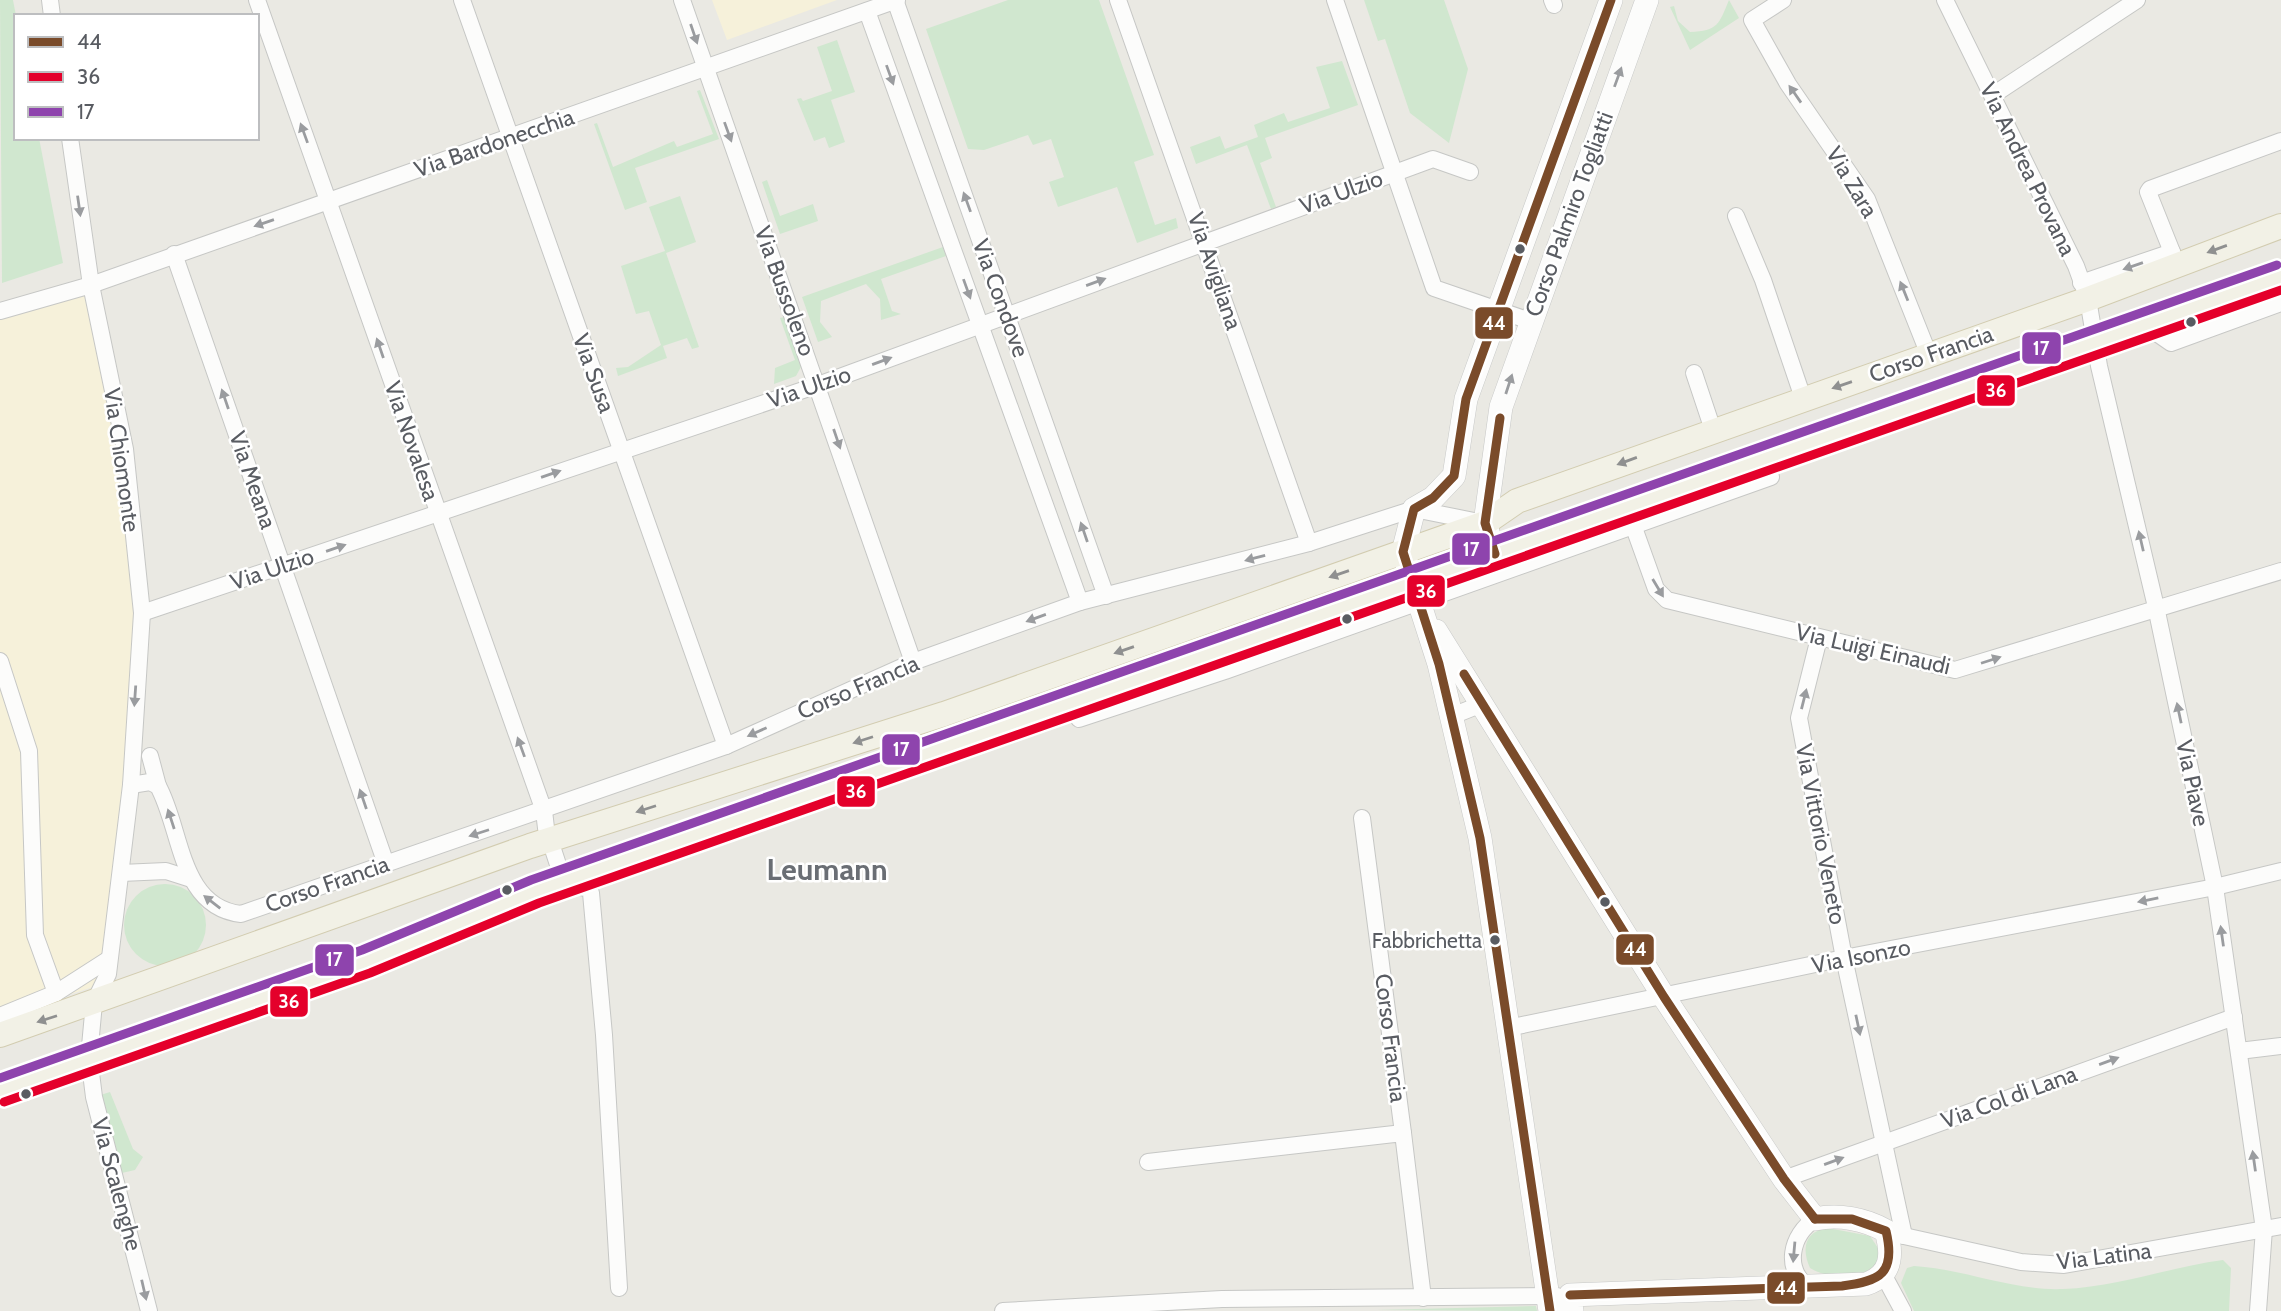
<svg xmlns="http://www.w3.org/2000/svg" width="2281" height="1311" viewBox="0 0 2281 1311" font-family="Cabin,sans-serif">
  <style>
    .commercial { fill: #f6f1da }
    .green { fill: #d0e7cf }
    .lines { fill: none; stroke-linecap: round; stroke-linejoin: round }
    .street-casing { stroke: #c6c7c5; stroke-width: 18 }
    .secondary-casing { stroke: #c7c8c7; stroke-width: 24 }
    .primary-casing { stroke: #d2ccb0; stroke-width: 26 }
    .street { stroke: #fcfcfb; stroke-width: 16 }
    .secondary { stroke: #fcfcfb; stroke-width: 23 }
    .primary { stroke: #f2f1e6; stroke-width: 24 }
    .bus-1-casing { stroke: #fff; stroke-width: 14 }
    .bus-2-casing { stroke: #fff; stroke-width: 14 }
    .bus-3-casing { stroke: #fff; stroke-width: 14 }
    .bus-1 { stroke: #7a4b2a; stroke-width: 9 }
    .bus-2 { stroke: #e4002b; stroke-width: 9 }
    .bus-3 { stroke: #8e44ad; stroke-width: 9 }
    .oneway { fill: #9a9c9f }
    .oneway2 { fill: #8f9090 }
    .bus-dot { fill: #595c62; stroke: #fff; stroke-width: 2.5 }
    .labels { text-anchor: middle; stroke-width: 5; stroke-linejoin: round; paint-order: stroke }
    .bus-label { font-size: 21px; fill: #595c62; stroke: #fff; text-anchor: end }
    .street-label { font-size: 23px; fill: #595c62; stroke: #fff }
    .district-label { font-size: 30px; font-weight: bold; fill: #6a6e74; stroke: #fff }
    .line-badge { stroke: #fff; stroke-width: 2.5 }
    .badge-label { font-size: 19px; text-anchor: middle; font-weight: bold; fill: #fff }
  </style>
  <rect width="100%" height="100%" fill="#eae9e3"/>
  <g class="commercial">
    <polygon points="712,0 837,0 727,40"/>
    <polygon points="89,288 122,450 140,612 106,976 93,987 0,1017 0,314"/>
  </g>
  <g class="green">
    <polygon points="0,0 13,0 16,16 16,138 39,138 63,263 2,283"/>
    <polygon points="1008,0 1099,0 1154,155 1134,162 1155,225 1176,218 1178,228 1137,243 1117,187 1058,207 1049,182 1064,177 1051,139 1033,145 1028,135 984,150 968,149 926,29"/>
    <polygon points="1364,0 1444,0 1468,69 1449,143 1410,113 1385,39 1378,41"/>
    <path d="M1729 0 1739 18 1690 50 1670 7 1674 6 1678 21 1690 32C1718 31 1719 24 1729 0Z"/>
    <polygon points="837,40 855,92 831,100 845,142 829,148 825,137 814,141 797,99 801,98 803,101 832,91 817,47"/>
    <polygon points="1342,61 1358,105 1265,138 1272,158 1260,163 1276,207 1271,209 1247,145 1196,164 1190,147 1220,136 1225,149 1258,137 1254,125 1284,113 1288,122 1330,108 1316,67"/>
    <polygon points="700,90 719,139 635,168 647,202 625,210 594,124 597,123 613,167 674,141 677,147 713,134 697,91"/>
    <polygon points="767,180 780,216 813,204 818,221 780,234 762,182"/>
    <polygon points="680,196 696,242 666,253 699,347 692,349 687,338 663,346 667,358 618,376 616,368 628,367 661,345 649,311 636,314 621,266 665,251 649,207"/>
    <polygon points="943,247 946,256 881,279 892,311 901,314 881,320 880,299 866,284 821,301 820,322 832,337 818,342 802,297"/>
    <polygon points="784,317 802,365 796,376 774,384 775,368 795,360 780,318"/>
    <circle cx="165" cy="925" r="41"/>
    <polygon points="110,1092 133,1149 143,1157 135,1170 113,1175 94,1097"/>
    <path d="M1828 1228 1870 1236 1880 1251 1877 1264C1862 1280 1828 1279 1810 1268 1801 1248 1805 1231 1828 1228Z"/>
    <path d="M2223 1260 2231 1268 2229 1311H1914L1901 1283 1907 1268 1914 1266C1965 1269 2012 1291 2063 1289 2118 1287 2170 1267 2223 1260Z"/>
    <polygon points="1536,1306 1537,1311 1376,1310"/>
  </g>
  <g class="lines">
    <g class="street-casing">
      <g id="street">
        <polyline points="50,0 52,16"/>
        <polyline points="257,0 544,811 546,828 564,883 589,889 591,893 604,1035 619,1288"/>
        <polyline points="462,0 726,746"/>
        <polyline points="682,0 913,662"/>
        <polyline points="895,0 1106,596"/>
        <polyline points="1118,0 1309,543"/>
        <polyline points="1335,0 1434,288 1530,321"/>
        <polyline points="1552,0 1554,5"/>
        <polyline points="1783,0 1752,20 1788,84 1867,199 1929,355"/>
        <polyline points="1945,0 2076,266 2088,299 2099,366 2156,607 2215,887 2264,1229 2258,1311"/>
        <polyline points="867,11 1080,602"/>
        <polyline points="1993,95 2137,0"/>
        <polyline points="70,138 91,285 125,449 142,613 131,785 108,974 94,1003 89,1057 94,1097 149,1311"/>
        <polyline points="1736,216 1763,280 1803,398"/>
        <polyline points="2172,252 2148,192 2150,189 2281,141"/>
        <polyline points="174,254 386,864"/>
        <polyline points="2081,283 2172,252 2175,262"/>
        <polyline points="0,311 91,285 897,0"/>
        <polyline points="2145,325 2171,343 2281,303"/>
        <polyline points="1694,373 1713,430"/>
        <polyline points="1633,525 1656,589 1667,600 1955,670 2281,571"/>
        <polyline points="142,613 818,385 1433,159 1470,172"/>
        <polyline points="1819,638 1799,718 1844,958 1904,1236"/>
        <polyline points="0,661 29,751 35,935 56,993"/>
        <polyline points="1073,702 1079,719 1225,671 1771,477 1765,459"/>
        <polyline points="1452,716 1482,704"/>
        <polyline points="150,756 158,786"/>
        <path d="M131 785 150 782 158 786C182 829 179 907 241 914L726 746 913 662 1080 602 1309 543 1414 509 1479 522"/>
        <polyline points="1362,818 1403,1133"/>
        <polyline points="121,873 166,871 191,879"/>
        <polyline points="0,1016 56,993 109,959"/>
        <polyline points="1508,1028 1844,958 2215,887 2281,871"/>
        <polyline points="2239,1051 2281,1046"/>
        <polyline points="1148,1162 1403,1133 1423,1298"/>
        <polyline points="1784,1179 2234,1017"/>
        <polyline points="1895,1234 2021,1262 2064,1265 2281,1226"/>
        <polyline points="1883,1274 1903,1311"/>
        <path d="M1809 1288C1783 1269 1791 1235 1815 1219"/>
        <polyline points="1003,1311 1222,1299 1557,1296"/>
      </g>
    </g>
    <g class="secondary-casing">
      <g id="secondary">
        <polyline points="1495,554 1485,523 1501,407 1647,0"/>
        <path d="M1436 631 1664 997 1784 1179 1815 1219C1839 1214 1865 1219 1886 1231 1893 1255 1892 1275 1866 1284L1570 1295 1572 1311"/>
        <polyline points="1550,1311 1480,838 1439,664 1403,552 1414,509 1433,498 1454,476 1466,399 1611,0"/>
      </g>
    </g>
    <g class="primary-casing">
      <g id="primary">
        <polyline points="0,1035 530,846 944,714 1485,523 1517,501 2088,299 2281,226"/>
        <polyline points="0,1091 89,1057 366,961 535,892 2281,277"/>
      </g>
    </g>
    <use href="#street" class="street"/>
    <use href="#secondary" class="secondary"/>
    <use href="#primary" class="primary"/>
    <g class="bus-1-casing">
      <g id="bus-1">
        <polyline points="1495,554 1485,523 1500,418"/>
        <polyline points="1464,674 1664,997 1784,1179 1815,1219"/>
        <path d="M1570 1295 1842 1286C1881 1281 1896 1273 1886 1231L1852 1219H1815"/>
        <polyline points="1550,1311 1480,838 1439,664 1403,552 1414,509 1433,498 1454,476 1466,399 1611,0"/>
      </g>
    </g>
    <g class="bus-2-casing">
      <polyline id="bus-2" points="4,1102 370,973 539,903 2281,290"/>
    </g>
    <g class="bus-3-casing">
      <polyline id="bus-3" points="0,1078 362,950 531,880 2277,265"/>
    </g>
    <use href="#bus-1" class="bus-1"/>
    <use href="#bus-2" class="bus-2"/>
    <use href="#bus-3" class="bus-3"/>
  </g>
  <defs><path id="oneway-solid" d="M-6-.8H1V-3.2L6.5 0L1 3.2V.8H-6Z" transform="scale(1.75)"/></defs>
  <g class="oneway">
    <use href="#oneway-solid" transform="translate(694 34) rotate(71)"/>
    <use href="#oneway-solid" transform="translate(890 75) rotate(70)"/>
    <use href="#oneway-solid" transform="translate(1618 77) rotate(-70)"/>
    <use href="#oneway-solid" transform="translate(1795 94) rotate(-125)"/>
    <use href="#oneway-solid" transform="translate(728 132) rotate(70)"/>
    <use href="#oneway-solid" transform="translate(304 133) rotate(-110)"/>
    <use href="#oneway-solid" transform="translate(967 202) rotate(-110)"/>
    <use href="#oneway-solid" transform="translate(79 206) rotate(82)"/>
    <use href="#oneway-solid" transform="translate(264 223) rotate(161)"/>
    <use href="#oneway-solid" transform="translate(2133 266) rotate(161)"/>
    <use href="#oneway-solid" transform="translate(1096 282) rotate(-20)"/>
    <use href="#oneway-solid" transform="translate(967 289) rotate(70)"/>
    <use href="#oneway-solid" transform="translate(1904 291) rotate(-112)"/>
    <use href="#oneway-solid" transform="translate(380 348) rotate(-109)"/>
    <use href="#oneway-solid" transform="translate(882 361) rotate(-20)"/>
    <use href="#oneway-solid" transform="translate(1509 384) rotate(-72)"/>
    <use href="#oneway-solid" transform="translate(225 399) rotate(-109)"/>
    <use href="#oneway-solid" transform="translate(837 439) rotate(71)"/>
    <use href="#oneway-solid" transform="translate(551 474) rotate(-19)"/>
    <use href="#oneway-solid" transform="translate(1084 532) rotate(-109)"/>
    <use href="#oneway-solid" transform="translate(2141 541) rotate(-103)"/>
    <use href="#oneway-solid" transform="translate(336 548) rotate(-19)"/>
    <use href="#oneway-solid" transform="translate(1255 558) rotate(165)"/>
    <use href="#oneway-solid" transform="translate(1658 588) rotate(59)"/>
    <use href="#oneway-solid" transform="translate(1036 618) rotate(160)"/>
    <use href="#oneway-solid" transform="translate(1991 660) rotate(-18)"/>
    <use href="#oneway-solid" transform="translate(135 696) rotate(94)"/>
    <use href="#oneway-solid" transform="translate(1804 699) rotate(-76)"/>
    <use href="#oneway-solid" transform="translate(2179 713) rotate(-102)"/>
    <use href="#oneway-solid" transform="translate(757 732) rotate(156)"/>
    <use href="#oneway-solid" transform="translate(521 747) rotate(-110)"/>
    <use href="#oneway-solid" transform="translate(363 799) rotate(-109)"/>
    <use href="#oneway-solid" transform="translate(171 819) rotate(-108)"/>
    <use href="#oneway-solid" transform="translate(479 833) rotate(162)"/>
    <use href="#oneway-solid" transform="translate(2148 900) rotate(169)"/>
    <use href="#oneway-solid" transform="translate(212 902) rotate(-142)"/>
    <use href="#oneway-solid" transform="translate(2222 936) rotate(-98)"/>
    <use href="#oneway-solid" transform="translate(1858 1025) rotate(78)"/>
    <use href="#oneway-solid" transform="translate(2109 1061) rotate(-20)"/>
    <use href="#oneway-solid" transform="translate(1834 1161) rotate(-20)"/>
    <use href="#oneway-solid" transform="translate(2254 1161) rotate(-98)"/>
    <use href="#oneway-solid" transform="translate(1794 1252) rotate(95)"/>
    <use href="#oneway-solid" transform="translate(144 1290) rotate(77)"/>
  </g>
  <g class="oneway2">
    <use href="#oneway-solid" transform="translate(2217 249) rotate(160)"/>
    <use href="#oneway-solid" transform="translate(1842 385) rotate(161)"/>
    <use href="#oneway-solid" transform="translate(1627 461) rotate(160)"/>
    <use href="#oneway-solid" transform="translate(1339 574) rotate(161)"/>
    <use href="#oneway-solid" transform="translate(1124 650) rotate(161)"/>
    <use href="#oneway-solid" transform="translate(863 740) rotate(162)"/>
    <use href="#oneway-solid" transform="translate(646 809) rotate(162)"/>
    <use href="#oneway-solid" transform="translate(47 1019) rotate(162)"/>
  </g>
  <g class="bus-dot">
    <circle cx="1520" cy="249" r="6"/>
    <circle cx="2191" cy="322" r="6"/>
    <circle cx="1347" cy="619" r="6"/>
    <circle cx="507" cy="890" r="6"/>
    <circle cx="1605" cy="902" r="6"/>
    <circle cx="1495" cy="940" r="6"/>
    <circle cx="26" cy="1094" r="6"/>
  </g>
  <g class="labels">
    <g class="bus-label">
      <text x="1482" y="948">Fabbrichetta</text>
    </g>
    <g class="street-label">
      <text transform="translate(494 143) rotate(-19)" y="8">Via Bardonecchia</text>
      <text transform="translate(2028 169) rotate(64)" y="8">Via Andrea Provana</text>
      <text transform="translate(1852 182) rotate(59)" y="8">Via Zara</text>
      <text transform="translate(1341 192) rotate(-20)" y="8">Via Ulzio</text>
      <text transform="translate(1569 214) rotate(-70)" y="8">Corso Palmiro Togliatti</text>
      <text transform="translate(1215 271) rotate(71)" y="8">Via Avigliana</text>
      <text transform="translate(785 291) rotate(70)" y="8">Via Bussoleno</text>
      <text transform="translate(1001 298) rotate(70)" y="8">Via Condove</text>
      <text transform="translate(1931 354) rotate(-19)" y="8">Corso Francia</text>
      <text transform="translate(594 373) rotate(70)" y="8">Via Susa</text>
      <text transform="translate(809 387) rotate(-19)" y="8">Via Ulzio</text>
      <text transform="translate(412 441) rotate(71)" y="8">Via Novalesa</text>
      <text transform="translate(122 460) rotate(82)" y="8">Via Chiomonte</text>
      <text transform="translate(253 480) rotate(71)" y="8">Via Meana</text>
      <text transform="translate(272 569) rotate(-19)" y="8">Via Ulzio</text>
      <text transform="translate(1873 649) rotate(13)" y="8">Via Luigi Einaudi</text>
      <text transform="translate(858 687) rotate(-23)" y="8">Corso Francia</text>
      <text transform="translate(2193 783) rotate(78)" y="8">Via Piave</text>
      <text transform="translate(1821 834) rotate(79)" y="8">Via Vittorio Veneto</text>
      <text transform="translate(327 884) rotate(-19)" y="8">Corso Francia</text>
      <text transform="translate(1861 956) rotate(-11)" y="8">Via Isonzo</text>
      <text transform="translate(1391 1038) rotate(83)" y="8">Corso Francia</text>
      <text transform="translate(2009 1097) rotate(-20)" y="8">Via Col di Lana</text>
      <text transform="translate(117 1184) rotate(75)" y="8">Via Scalenghe</text>
      <text transform="translate(2104 1256) rotate(-7)" y="8">Via Latina</text>
    </g>
    <g class="district-label">
      <text x="827" y="880">Leumann</text>
    </g>
  </g>
  <g class="line-badge">
    <rect x="1474" y="306" width="40" height="34" rx="7" fill="#7a4b2a"/>
    <rect x="2021" y="331" width="41" height="34" rx="7" fill="#8e44ad"/>
    <rect x="1976" y="374" width="40" height="33" rx="7" fill="#e4002b"/>
    <rect x="1451" y="532" width="40" height="34" rx="7" fill="#8e44ad"/>
    <rect x="1406" y="574" width="40" height="34" rx="7" fill="#e4002b"/>
    <rect x="881" y="733" width="40" height="33" rx="7" fill="#8e44ad"/>
    <rect x="836" y="775" width="40" height="33" rx="7" fill="#e4002b"/>
    <rect x="1615" y="933" width="40" height="33" rx="7" fill="#7a4b2a"/>
    <rect x="314" y="943" width="41" height="34" rx="7" fill="#8e44ad"/>
    <rect x="269" y="985" width="40" height="33" rx="7" fill="#e4002b"/>
    <rect x="1766" y="1271" width="40" height="34" rx="7" fill="#7a4b2a"/>
  </g>
  <g class="badge-label">
    <text x="1494" y="330">44</text>
    <text x="2041" y="355">17</text>
    <text x="1996" y="397">36</text>
    <text x="1471" y="556">17</text>
    <text x="1426" y="598">36</text>
    <text x="901" y="756">17</text>
    <text x="856" y="798">36</text>
    <text x="1635" y="956">44</text>
    <text x="334" y="966">17</text>
    <text x="289" y="1008">36</text>
    <text x="1786" y="1295">44</text>
  </g>
  <rect x="14" y="14" width="245" height="126" fill="#ffffff" stroke="#bdbec0" stroke-width="2"/>
  <rect x="28" y="37" width="35" height="10" fill="#7a4b2a" stroke="#bdbec0" stroke-width="2"/>
  <text x="77" y="49" font-size="21" fill="#595c62">44</text>
  <rect x="28" y="72" width="35" height="10" fill="#e4002b" stroke="#bdbec0" stroke-width="2"/>
  <text x="77" y="84" font-size="21" fill="#595c62">36</text>
  <rect x="28" y="107" width="35" height="10" fill="#8e44ad" stroke="#bdbec0" stroke-width="2"/>
  <text x="77" y="119" font-size="21" fill="#595c62">17</text>
</svg>
